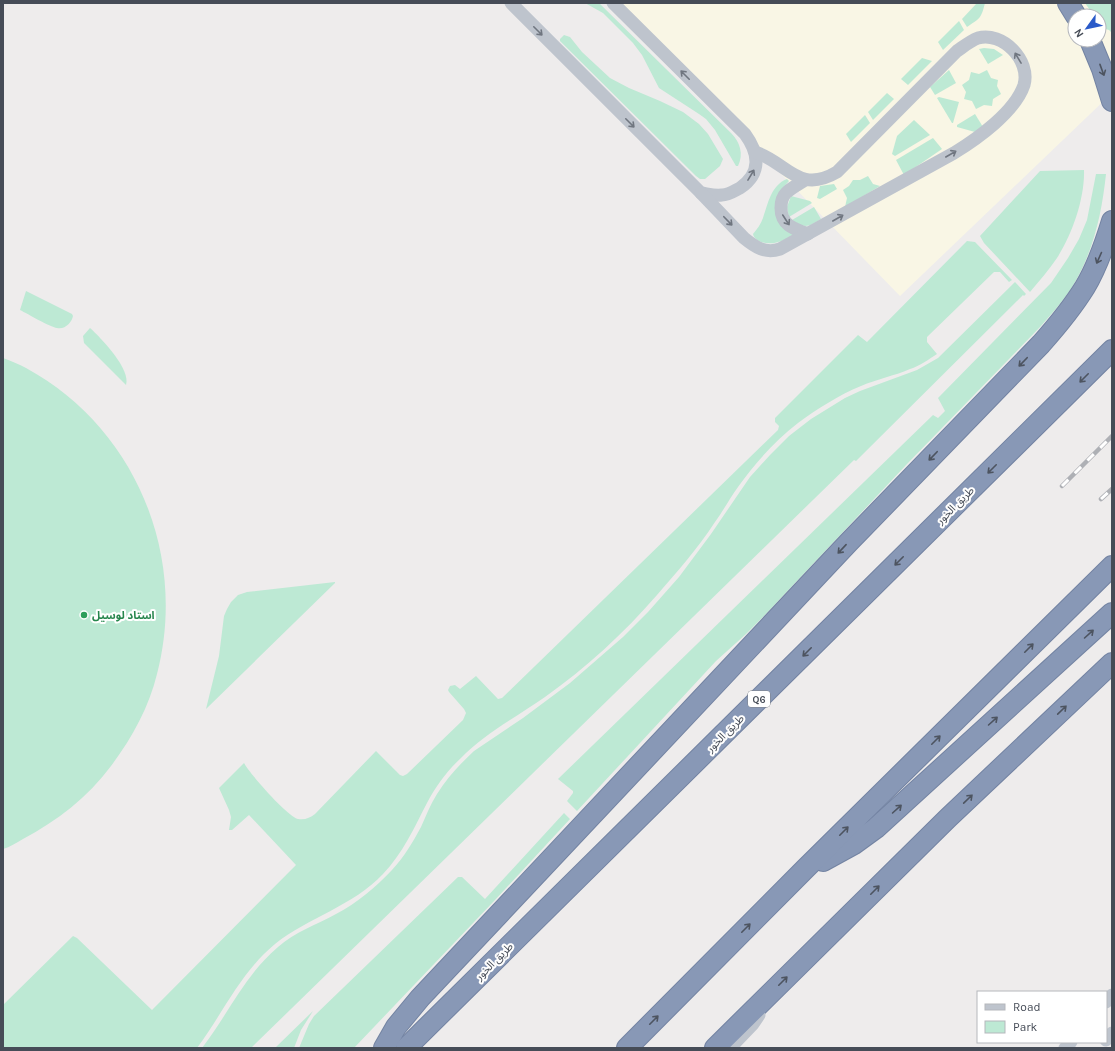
<svg xmlns="http://www.w3.org/2000/svg" width="1115" height="1051" viewBox="0 0 1115 1051" font-family="Karla,'Noto Sans Arabic',sans-serif">
  <style>
    .commercial { fill: #f9f6e5; fill-rule: evenodd }
    .green { fill: #bde9d4 }
    .lines { fill: none; stroke-linecap: round; stroke-linejoin: round }
    .highway-casing { stroke: #7383a2; stroke-width: 22 }
    .minor { stroke: #bec4cd; stroke-width: 13 }
    .highway { stroke: #8898b6; stroke-width: 20 }
    .rail-casing { stroke: #aeb0b5; stroke-width: 4.5 }
    .rail { stroke: #fff; stroke-width: 3; stroke-dasharray: 9; stroke-linecap: butt }
    .oneway { stroke: #707680 }
    .oneway2 { stroke: #4d5460 }
    .leisure-dot { fill: #2e9e5b; stroke: #fff; stroke-width: 1.5 }
    .labels { text-anchor: middle; stroke-width: 4; stroke-linejoin: round; paint-order: stroke }
    .shield { fill: #fff; stroke: #7e8289; stroke-width: 1 }
    .shield-label { font-size: 10px; font-weight: bold; fill: #464c57 }
    .street-label { font-size: 11px; fill: #464c57; stroke: #fff }
    .leisure-label { font-size: 11px; font-weight: bold; fill: #27864d; stroke: #fff; text-anchor: start }
  </style>
  <rect width="100%" height="100%" fill="#eeecec"/>
  <path class="commercial" d="M613 3H1112V93L900 296 678 68ZM1075 16H1099V40H1075Z"/>
  <g class="green">
    <path d="M585 3H599L731 133C740 142 744 154 738 166H736L715 130 706 119 699 114 659 88 642 55 633 43 603 13Z"/>
    <path d="M977 3H985C981 19 980 18 967 27L962 19Z"/>
    <polygon points="1085,3 1112,3 1112,33 1109,30 1102,28 1099,23 1099,16 1094,16"/>
    <polygon points="959,21 964,30 943,50 938,42"/>
    <polygon points="564,35 570,37 582,52 610,78 629,88 660,101 683,112 699,124 708,134 723,159 720,166 705,179 700,179 696,176 560,41 560,39"/>
    <polygon points="984,48 994,49 1003,55 988,64 979,49"/>
    <polygon points="922,58 932,61 908,85 901,79"/>
    <polygon points="949,70 956,83 935,95 930,87"/>
    <polygon points="987,70 991,78 998,80 997,86 1001,94 993,99 992,106 984,105 976,109 972,101 964,99 966,92 962,85 969,80 971,72 979,74"/>
    <polygon points="887,93 894,99 873,120 868,112"/>
    <polygon points="939,97 959,102 953,123 952,123 937,98"/>
    <polygon points="975,114 983,127 975,132 957,127 957,125"/>
    <polygon points="865,115 870,123 851,142 846,134"/>
    <polygon points="914,120 930,135 895,156 892,154 897,136"/>
    <polygon points="933,138 942,149 904,175 896,160"/>
    <path d="M1084 170C1085 198 1072 235 1057 258 1049 270 1039 281 1030 292L984 243 980 236 1040 171Z"/>
    <path d="M1096 174H1106C1102 212 1094 249 1075 282 1066 298 1053 312 1041 326L907 464 763 617 746 634 716 661 577 811 567 801 573 793V791L558 779 933 415 938 418 945 411 938 398 1051 283 1068 258 1079 239 1087 220Z"/>
    <polygon points="868,176 873,184 880,186 845,207 847,198 843,190 849,186 853,180 860,180"/>
    <path d="M787 179 789 181 781 190 793 235C788 238 783 241 778 242 770 245 755 243 753 234 757 229 761 224 763 218 768 204 771 185 787 179Z"/>
    <polygon points="834,184 837,189 820,199 817,198 820,186"/>
    <polygon points="791,196 810,201 812,203 789,217 787,207"/>
    <path d="M814 207 821 219C808 227 805 229 792 220Z"/>
    <path d="M967 241 975 242 1012 280 1009 282 1000 272H994L927 337V342L937 354C929 359 920 366 910 369 894 376 877 379 861 386 839 395 817 409 798 423 775 441 755 463 738 487 730 498 723 511 715 522 698 548 677 572 657 595 624 633 586 668 545 697 518 716 484 734 461 758 447 771 436 786 427 803 414 828 403 853 383 874 353 906 309 917 275 944 241 972 223 1013 197 1048H3V1005L73 936 77 938 152 1010 296 865 249 815 232 830H229L231 817 229 810 219 788 244 763C250 774 287 816 298 819 305 820 310 818 315 814L376 751 400 775 403 776 407 774 463 720 466 713 464 709 449 692 448 690 450 686 455 685 460 689 476 676 498 699 502 698 778 430 779 426 775 422V418L858 335 867 342Z"/>
    <path d="M1015 282 1026 294 1024 296 1023 295 856 461 854 460 251 1048H202C229 1013 244 976 278 947 295 932 316 925 336 914 357 903 376 887 392 870 404 857 413 842 421 827 426 816 430 805 437 794 447 778 460 764 474 751L523 718 570 683 623 637 648 612 679 577 711 534 750 477 770 455 789 436 811 419 845 398 860 391 917 370 938 358Z"/>
    <path d="M26 291 72 314 73 316C72 322 65 330 57 328 50 327 28 314 20 310Z"/>
    <path d="M90 328C101 338 131 369 126 385L84 343 83 336Z"/>
    <path d="M3 358C11 361 19 364 26 368 135 427 188 555 157 674 149 707 132 738 111 766 88 797 57 821 23 839 16 843 10 847 3 849Z"/>
    <polygon points="335,582 335,583 206,709 219,656 224,616 227,609 231,602 238,595 247,592"/>
    <polygon points="564,813 570,819 495,900 354,1048 299,1048 309,1024 314,1016 458,877 462,877 485,899"/>
    <polygon points="313,1011 301,1030 294,1048 275,1048"/>
  </g>
  <g class="lines">
    <g class="highway-casing">
      <g id="highway">
        <polyline points="1068,3 1076,16"/>
        <polyline points="1090,40 1102,69 1112,101"/>
        <polyline points="823,861 854,844 876,828 1112,613"/>
        <path d="M384 1048 396 1027 420 998 848 543 1041 344C1057 326 1072 308 1085 287 1097 267 1105 244 1112 221"/>
        <polyline points="406,1048 1112,350"/>
        <polyline points="627,1048 806,868 1112,566"/>
        <polyline points="715,1048 948,818 1112,663"/>
      </g>
    </g>
    <g class="minor">
      <path d="M511 3 701 193C708 194 715 196 722 195 729 195 734 191 740 188 762 173 759 153 745 134L613 3"/>
      <path d="M805 180C799 184 791 188 786 193 782 197 781 202 781 208 781 225 794 229 808 234"/>
      <path d="M701 193 744 238C755 247 765 254 780 249L954 153C977 139 1015 112 1024 85 1031 60 1002 31 978 38 970 41 963 47 957 51L837 172C798 195 787 162 755 152"/>
      <polyline points="1106,1002 1112,995"/>
      <polyline points="1106,1040 1112,1033"/>
      <polyline points="730,1048 753,1024 759,1015"/>
      <polyline points="1065,1048 1071,1042"/>
    </g>
    <use href="#highway" class="highway"/>
    <g class="rail-casing">
      <g id="rail">
        <polyline points="1062,486 1112,436"/>
        <polyline points="1101,499 1112,489"/>
      </g>
    </g>
    <use href="#rail" class="rail"/>
  </g>
  <defs><path id="oneway-shaft" d="M-6 0H5M1.5-3L5.5 0L1.5 3" fill="none" stroke-width="1.6" stroke-linecap="round" stroke-linejoin="round"/></defs>
  <g class="oneway">
    <use href="#oneway-shaft" transform="translate(538 31) rotate(45)"/>
    <use href="#oneway-shaft" transform="translate(1018 58) rotate(-121)"/>
    <use href="#oneway-shaft" transform="translate(685 75) rotate(-135)"/>
    <use href="#oneway-shaft" transform="translate(630 123) rotate(45)"/>
    <use href="#oneway-shaft" transform="translate(951 154) rotate(-30)"/>
    <use href="#oneway-shaft" transform="translate(751 175) rotate(-59)"/>
    <use href="#oneway-shaft" transform="translate(838 218) rotate(-30)"/>
    <use href="#oneway-shaft" transform="translate(786 220) rotate(57)"/>
    <use href="#oneway-shaft" transform="translate(728 221) rotate(46)"/>
  </g>
  <g class="oneway2">
    <use href="#oneway-shaft" transform="translate(1102 70) rotate(70)"/>
    <use href="#oneway-shaft" transform="translate(1099 258) rotate(114)"/>
    <use href="#oneway-shaft" transform="translate(1023 362) rotate(134)"/>
    <use href="#oneway-shaft" transform="translate(1084 378) rotate(135)"/>
    <use href="#oneway-shaft" transform="translate(933 456) rotate(134)"/>
    <use href="#oneway-shaft" transform="translate(992 469) rotate(135)"/>
    <use href="#oneway-shaft" transform="translate(842 549) rotate(133)"/>
    <use href="#oneway-shaft" transform="translate(899 561) rotate(135)"/>
    <use href="#oneway-shaft" transform="translate(1089 634) rotate(-42)"/>
    <use href="#oneway-shaft" transform="translate(1029 648) rotate(-45)"/>
    <use href="#oneway-shaft" transform="translate(807 652) rotate(135)"/>
    <use href="#oneway-shaft" transform="translate(1062 710) rotate(-44)"/>
    <use href="#oneway-shaft" transform="translate(993 721) rotate(-42)"/>
    <use href="#oneway-shaft" transform="translate(936 740) rotate(-45)"/>
    <use href="#oneway-shaft" transform="translate(968 799) rotate(-44)"/>
    <use href="#oneway-shaft" transform="translate(897 809) rotate(-42)"/>
    <use href="#oneway-shaft" transform="translate(844 831) rotate(-45)"/>
    <use href="#oneway-shaft" transform="translate(875 890) rotate(-45)"/>
    <use href="#oneway-shaft" transform="translate(746 928) rotate(-45)"/>
    <use href="#oneway-shaft" transform="translate(783 981) rotate(-45)"/>
    <use href="#oneway-shaft" transform="translate(654 1020) rotate(-45)"/>
  </g>
  <circle class="leisure-dot" cx="84" cy="615" r="4"/>
  <g class="labels">
    <rect class="shield" x="748" y="691" width="22" height="16" rx="3"/>
    <g class="shield-label">
      <text x="759" y="703">Q6</text>
    </g>
    <g class="street-label">
      <text transform="translate(955 505) rotate(-45)" y="4">طريق الخور</text>
      <text transform="translate(725 733) rotate(-45)" y="4">طريق الخور</text>
      <text transform="translate(494 961) rotate(-45)" y="4">طريق الخور</text>
    </g>
    <g class="leisure-label">
      <text x="92" y="619">استاد لوسيل</text>
    </g>
  </g>
  <rect width="1115" height="1051" fill="none" stroke="#464c57" stroke-width="8"/>
  <rect x="977" y="991" width="130" height="52" fill="#ffffff" stroke="#b5b7bc"/>
  <rect x="985" y="1004" width="20" height="6" fill="#bec4cd" stroke="#b5b7bc"/>
  <text x="1013" y="1011" font-size="12" fill="#464c57">Road</text>
  <rect x="985" y="1021" width="20" height="12" fill="#bde9d4" stroke="#b5b7bc"/>
  <text x="1013" y="1031" font-size="12" fill="#464c57">Park</text>
  <g transform="translate(1087 28) rotate(237)"><circle r="19" fill="#ffffff" stroke="#b5b7bc"/>
  <path d="M0-3L7 15L0 10L-7 15Z" fill="#2a5ac9"/>
  <text y="-6" font-size="11" font-weight="bold" text-anchor="middle" fill="#464c57">N</text>
  </g>
</svg>
